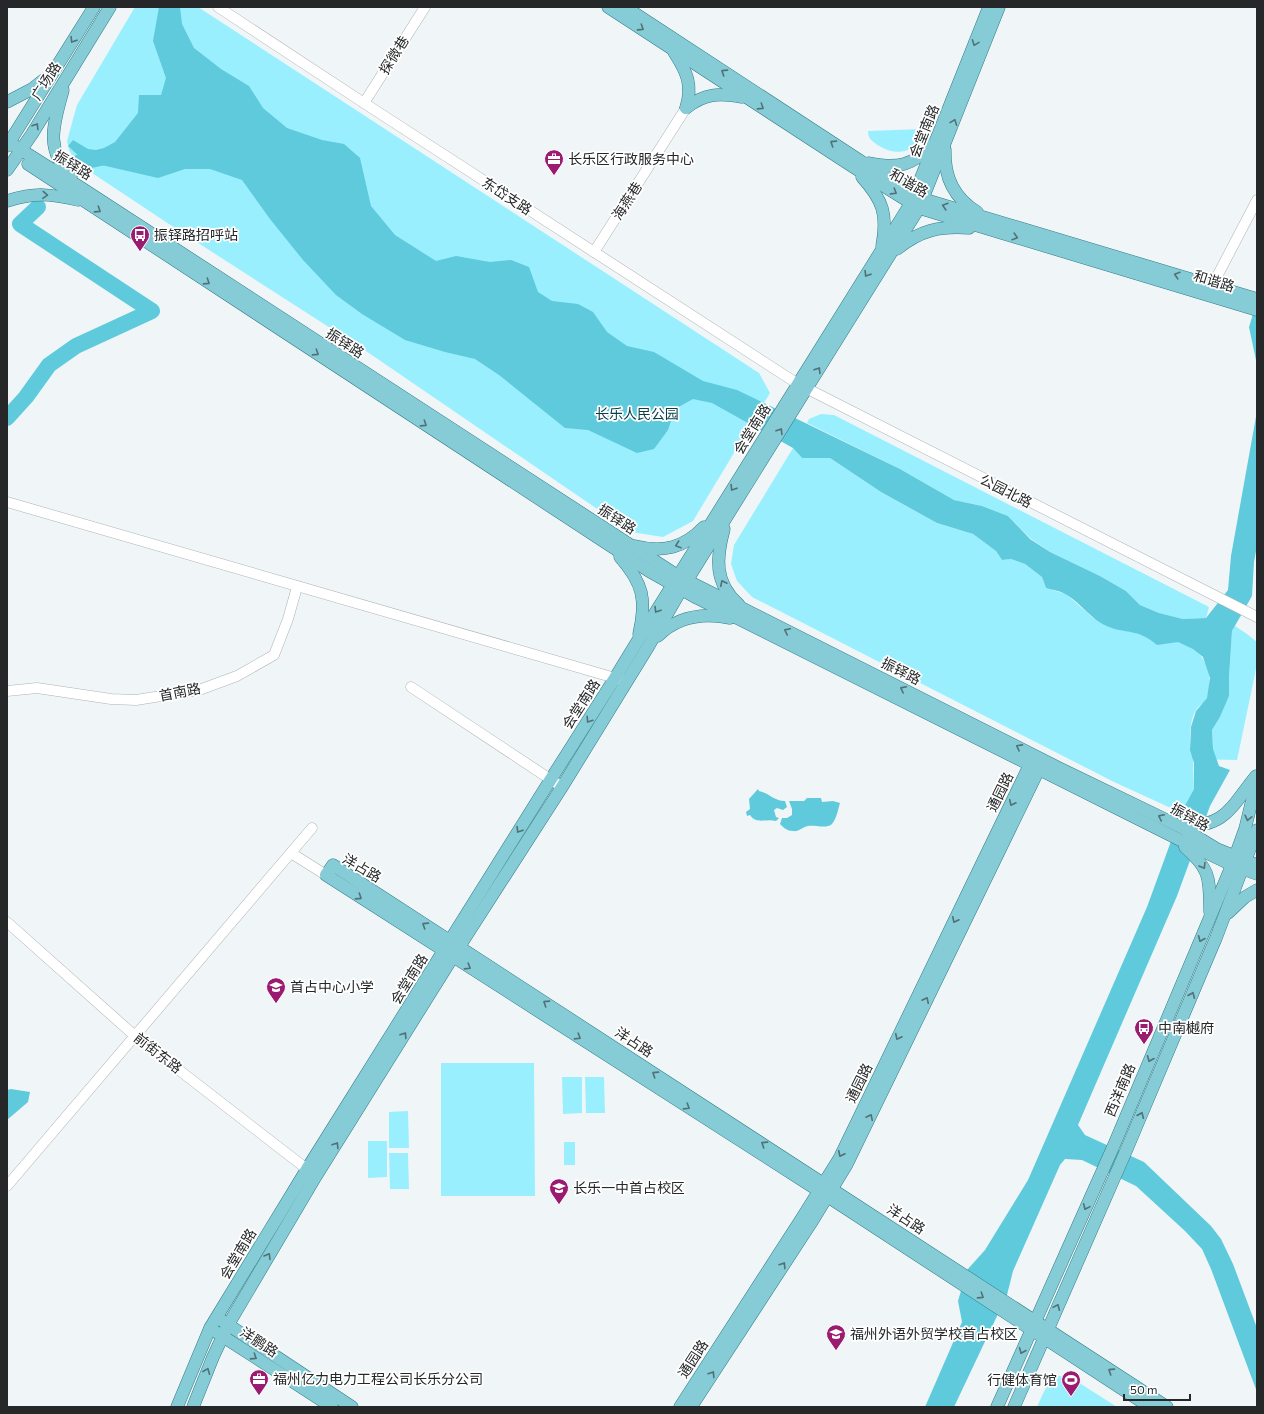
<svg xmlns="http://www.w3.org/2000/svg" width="1264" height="1414" viewBox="0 0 1264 1414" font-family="Commissioner,'Noto Sans SC',sans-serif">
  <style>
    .green { fill: #99effe }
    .water { fill: #5ecadc }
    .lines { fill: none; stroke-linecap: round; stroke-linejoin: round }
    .river { stroke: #5ecadc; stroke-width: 16 }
    .minor-casing { stroke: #aeb3b4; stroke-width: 11 }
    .major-casing { stroke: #307c88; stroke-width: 13 }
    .minor { stroke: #fff; stroke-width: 10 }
    .major { stroke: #86ccd7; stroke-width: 12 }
    .oneway { stroke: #517177 }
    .labels { text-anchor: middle; stroke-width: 3.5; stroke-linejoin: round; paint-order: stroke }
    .street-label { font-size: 14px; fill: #252728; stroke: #fff }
    .poi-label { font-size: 14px; fill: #252728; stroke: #fff; text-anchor: start }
    .park-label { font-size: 14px; fill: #0b3f46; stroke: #fff }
  </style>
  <rect width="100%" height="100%" fill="#f0f6f7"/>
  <g class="green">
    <polygon points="135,7 198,7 759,373 770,393 693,521 663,537 631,532 363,349 178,230 77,163 69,150 67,141 77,105"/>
    <path d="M922 129C917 155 895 157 876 144 871 140 868 138 868 131Z"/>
    <polygon points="821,414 834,415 1209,607 1206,618 1183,619 1159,613 1140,605 1126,591 1100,576 1050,552 1030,538 1008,516 982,506 954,500 900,469 807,423 809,419"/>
    <path d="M793 448 802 458H830L881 492 937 523 973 534 996 551 1002 560 1011 559 1025 564 1042 577 1046 588 1066 594 1092 617 1120 630 1135 632 1150 638 1157 644C1164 644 1173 640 1179 642 1204 649 1214 672 1208 696 1206 702 1199 705 1196 710 1189 721 1190 738 1190 750L1213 749 1212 730 1220 717 1229 696V677L1232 631 1235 626 1247 634 1257 642V661L1255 674 1237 760 1193 759 1194 789 1182 811 1173 809 1114 782 752 597 737 581 731 564 734 545Z"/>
    <polygon points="441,1063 534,1063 535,1196 441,1196"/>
    <polygon points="562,1077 582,1077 582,1113 563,1114"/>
    <polygon points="585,1077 604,1077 605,1113 586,1113"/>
    <polygon points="408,1111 409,1148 389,1148 389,1112"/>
    <polygon points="368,1141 387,1141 387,1177 368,1178"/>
    <rect x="564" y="1142" width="11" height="23"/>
    <polygon points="389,1153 408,1153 409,1189 390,1189"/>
    <path d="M1059 1376 1070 1377 1117 1407H1037C1043 1394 1046 1383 1059 1376Z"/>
  </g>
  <g class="water">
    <path d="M159 7H180L182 24 194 48 221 69 249 86 263 108 287 128 322 140 344 144 360 158 371 206 395 235 436 261 456 256 490 262 511 260 529 267 538 292 552 301 578 304 593 312 607 332 627 346 654 352 703 381 737 390 900 469 954 500 982 506 1008 516 1030 539 1050 552 1100 576 1126 591 1140 605 1159 613 1183 619 1206 618 1228 590 1231 556 1257 411V546L1254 562 1252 596 1232 631 1229 677V696L1220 717 1212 730 1213 749 1219 766 1230 770 1210 806 1177 896 1078 1125 1085 1135 1144 1162 1211 1226 1221 1239 1233 1264 1257 1328V1392L1211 1269 1202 1249 1185 1231 1136 1186 1082 1160 1065 1159 1060 1165 1013 1271 1007 1295 954 1407H925L962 1322 958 1301 967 1270 985 1250 1028 1180 1147 907 1182 811 1194 789V763L1190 750 1191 727 1196 711 1207 698 1210 678 1203 657 1193 649 1178 642 1157 645C1139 629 1128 634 1109 627 1092 621 1082 604 1067 595 1061 591 1053 590 1046 588L1042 577 1025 564 1011 559 1002 560 996 551 973 534 937 523 881 492 830 458H802L793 448 712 403 693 399 675 409 668 430 654 449 637 453 588 430 565 428 499 375 475 359 445 352 405 340 362 314 336 295 303 260 270 219 242 180 210 169H185L158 178 84 161 68 146 73 140 88 149 96 150 104 148 115 142 138 113 139 95H161L166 78 153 41Z"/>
    <polygon points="1257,301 1257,365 1249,327"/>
    <path d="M758 789 759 791C769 793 774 801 785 801L787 807 783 810 777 808 774 810 776 817 779 818 776 821C767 818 756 825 750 815L747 816 746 812 750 809 749 799Z"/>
    <path d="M807 798H821L822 802 833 801 840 803C838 809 837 818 832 824 827 829 815 825 808 826 802 827 799 832 793 831 787 831 784 828 780 824L782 818H787L792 815V809L789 801H804Z"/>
    <polygon points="11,1089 30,1092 28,1102 7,1120 7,1090"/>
  </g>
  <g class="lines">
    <g class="river">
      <polyline points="77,163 105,157"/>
      <polyline points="7,418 26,397 49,365 76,346 152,311 20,224 38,207"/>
    </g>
    <g class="minor-casing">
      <g id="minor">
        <polyline points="218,7 364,103 798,384 1257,617"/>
        <polyline points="364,103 425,7"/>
        <polyline points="594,252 686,108"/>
        <polyline points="1212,286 1257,200"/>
        <polyline points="7,502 622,680"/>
        <polyline points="411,687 562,787"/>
        <polyline points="7,691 37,688 111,699 136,700 199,690 237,676 274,655 288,619 297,587"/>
        <polyline points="291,853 326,875"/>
        <polyline points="7,922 135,1036 312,1173"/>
        <polyline points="7,1186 312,828"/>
      </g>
    </g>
    <g class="major-casing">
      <g id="major">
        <polyline points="608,7 855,168 919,208 1257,310"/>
        <polyline points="625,7 862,162 923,199 1257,299"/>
        <path d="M674 52C687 72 693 85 686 108"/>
        <path d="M63 90C54 124 44 148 71 177"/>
        <polyline points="7,102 32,89 46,78"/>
        <path d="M686 108C705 93 719 93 742 97"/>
        <polyline points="7,141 83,189 678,576 1059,768 1181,827 1217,849 1257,865"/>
        <polyline points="7,146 94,7"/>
        <path d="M945 150C944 177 954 198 977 212"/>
        <path d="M869 163C897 169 913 166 933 144"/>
        <polyline points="28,164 649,571 697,598 1176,838 1232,865 1257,874"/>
        <polyline points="7,170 32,134 110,7"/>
        <path d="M862 177C883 200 888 215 882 246"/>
        <path d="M7 201C37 192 49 194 78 200"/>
        <path d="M897 249C920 230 940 226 969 228"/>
        <path d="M724 529C716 558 714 583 739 605"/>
        <path d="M635 546C663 553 684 548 704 527"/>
        <path d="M620 557C643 583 647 600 639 634"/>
        <path d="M658 636C678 616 704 613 730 618"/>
        <path d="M1181 827C1227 826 1230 808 1256 776"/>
        <path d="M1185 847C1212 871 1209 879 1210 912"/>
        <polyline points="1228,913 1245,897 1257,890"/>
        <polyline points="221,1320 352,1407"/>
        <polyline points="216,1332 332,1407"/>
        <polyline points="177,1407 210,1328 307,1169 551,779 615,678 637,642 911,203 989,7"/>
        <polyline points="193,1407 213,1357 228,1325 316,1176 459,947 562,787 648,647 681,590 919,208 999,7"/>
        <polyline points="680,1407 802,1218 839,1159 1033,758"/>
        <polyline points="691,1407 811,1223 847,1164 1042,763"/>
        <polyline points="997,1407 1114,1145 1232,865 1245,829 1257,780"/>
        <polyline points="1014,1407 1126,1151 1216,938 1257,830"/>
        <polyline points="1150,1407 827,1196 326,875 333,865 1167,1407"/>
      </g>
    </g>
    <use href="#minor" class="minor"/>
    <use href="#major" class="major"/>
  </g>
  <defs><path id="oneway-chevron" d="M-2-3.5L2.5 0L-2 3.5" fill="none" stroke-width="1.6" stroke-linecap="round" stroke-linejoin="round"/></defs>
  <g class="oneway">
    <use href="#oneway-chevron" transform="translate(641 28) rotate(33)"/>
    <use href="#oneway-chevron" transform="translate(73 40) rotate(122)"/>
    <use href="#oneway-chevron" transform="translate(975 43) rotate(111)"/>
    <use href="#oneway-chevron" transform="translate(724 72) rotate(-147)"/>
    <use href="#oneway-chevron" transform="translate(761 107) rotate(33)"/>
    <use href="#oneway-chevron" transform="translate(954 122) rotate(-69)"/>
    <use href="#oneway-chevron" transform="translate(36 126) rotate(-58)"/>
    <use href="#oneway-chevron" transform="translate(833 143) rotate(-147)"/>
    <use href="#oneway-chevron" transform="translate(894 192) rotate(32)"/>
    <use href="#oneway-chevron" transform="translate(45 195) rotate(3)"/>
    <use href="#oneway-chevron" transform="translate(945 206) rotate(-163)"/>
    <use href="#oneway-chevron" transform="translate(98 210) rotate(33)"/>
    <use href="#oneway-chevron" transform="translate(1015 237) rotate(17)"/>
    <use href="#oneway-chevron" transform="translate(867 274) rotate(122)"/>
    <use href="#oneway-chevron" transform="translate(1177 275) rotate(-163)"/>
    <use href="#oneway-chevron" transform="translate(207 282) rotate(33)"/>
    <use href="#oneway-chevron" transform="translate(316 353) rotate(33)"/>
    <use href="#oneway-chevron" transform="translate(818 370) rotate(-58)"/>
    <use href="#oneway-chevron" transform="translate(424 424) rotate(33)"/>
    <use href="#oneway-chevron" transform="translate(780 431) rotate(-58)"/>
    <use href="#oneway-chevron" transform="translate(733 488) rotate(122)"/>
    <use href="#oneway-chevron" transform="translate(678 545) rotate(161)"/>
    <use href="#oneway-chevron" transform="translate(723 583) rotate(-116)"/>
    <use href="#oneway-chevron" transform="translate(657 610) rotate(122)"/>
    <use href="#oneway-chevron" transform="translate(787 631) rotate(-154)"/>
    <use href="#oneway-chevron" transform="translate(903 689) rotate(-153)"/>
    <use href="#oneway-chevron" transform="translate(589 720) rotate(123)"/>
    <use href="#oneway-chevron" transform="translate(1019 747) rotate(-152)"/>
    <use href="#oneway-chevron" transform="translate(1012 803) rotate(116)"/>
    <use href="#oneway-chevron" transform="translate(1161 817) rotate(-154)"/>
    <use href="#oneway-chevron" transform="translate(1248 818) rotate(103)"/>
    <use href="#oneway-chevron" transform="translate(519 830) rotate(122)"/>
    <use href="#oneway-chevron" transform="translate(1203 866) rotate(59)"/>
    <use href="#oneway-chevron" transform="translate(359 897) rotate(33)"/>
    <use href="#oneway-chevron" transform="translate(955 920) rotate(116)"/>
    <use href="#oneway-chevron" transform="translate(425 925) rotate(-147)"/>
    <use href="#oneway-chevron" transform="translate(1201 939) rotate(113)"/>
    <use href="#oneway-chevron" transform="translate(468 967) rotate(32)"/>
    <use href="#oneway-chevron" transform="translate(1192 995) rotate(-67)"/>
    <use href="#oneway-chevron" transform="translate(926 1000) rotate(-64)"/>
    <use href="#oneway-chevron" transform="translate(546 1003) rotate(-147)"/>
    <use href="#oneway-chevron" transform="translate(404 1035) rotate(-58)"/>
    <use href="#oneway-chevron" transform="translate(578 1037) rotate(32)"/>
    <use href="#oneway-chevron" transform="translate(898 1037) rotate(116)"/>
    <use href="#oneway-chevron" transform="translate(1150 1059) rotate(113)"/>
    <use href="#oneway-chevron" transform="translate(655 1074) rotate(-147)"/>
    <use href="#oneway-chevron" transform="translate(687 1107) rotate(32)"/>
    <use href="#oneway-chevron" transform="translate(1141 1115) rotate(-67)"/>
    <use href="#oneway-chevron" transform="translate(870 1117) rotate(-64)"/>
    <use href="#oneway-chevron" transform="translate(764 1144) rotate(-147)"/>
    <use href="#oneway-chevron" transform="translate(336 1145) rotate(-58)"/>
    <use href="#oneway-chevron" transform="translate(841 1154) rotate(116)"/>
    <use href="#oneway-chevron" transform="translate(1086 1207) rotate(114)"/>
    <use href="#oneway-chevron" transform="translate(268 1256) rotate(-59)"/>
    <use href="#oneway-chevron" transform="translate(783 1265) rotate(-57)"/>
    <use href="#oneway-chevron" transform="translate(981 1296) rotate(33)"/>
    <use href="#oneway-chevron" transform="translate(1057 1307) rotate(-66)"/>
    <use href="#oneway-chevron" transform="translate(1022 1351) rotate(113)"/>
    <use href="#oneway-chevron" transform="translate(254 1357) rotate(33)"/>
    <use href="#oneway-chevron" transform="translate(207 1371) rotate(-68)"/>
    <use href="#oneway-chevron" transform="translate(1111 1371) rotate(-147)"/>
    <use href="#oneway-chevron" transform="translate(712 1374) rotate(-57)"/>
  </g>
  <defs>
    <g id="office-pin" transform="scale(1)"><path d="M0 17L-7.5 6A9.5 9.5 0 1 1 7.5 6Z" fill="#9b1b71" stroke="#fff"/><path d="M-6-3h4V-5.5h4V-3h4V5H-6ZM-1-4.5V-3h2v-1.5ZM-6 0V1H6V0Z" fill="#fff"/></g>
    <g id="bus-pin" transform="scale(1)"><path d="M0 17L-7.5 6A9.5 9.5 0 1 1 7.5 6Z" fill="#9b1b71" stroke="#fff"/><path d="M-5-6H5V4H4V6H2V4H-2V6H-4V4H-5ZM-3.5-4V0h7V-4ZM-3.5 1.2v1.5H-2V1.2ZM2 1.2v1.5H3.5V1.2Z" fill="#fff"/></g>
    <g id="school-pin" transform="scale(1)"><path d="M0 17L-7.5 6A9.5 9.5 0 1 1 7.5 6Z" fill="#9b1b71" stroke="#fff"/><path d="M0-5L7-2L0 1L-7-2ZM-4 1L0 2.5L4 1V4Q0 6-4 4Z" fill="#fff"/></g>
    <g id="university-pin" transform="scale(1)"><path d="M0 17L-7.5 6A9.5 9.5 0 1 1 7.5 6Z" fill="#9b1b71" stroke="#fff"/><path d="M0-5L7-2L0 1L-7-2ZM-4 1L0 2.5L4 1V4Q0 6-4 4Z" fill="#fff"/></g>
    <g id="stadium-pin" transform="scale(1)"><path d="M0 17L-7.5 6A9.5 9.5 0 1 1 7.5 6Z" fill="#9b1b71" stroke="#fff"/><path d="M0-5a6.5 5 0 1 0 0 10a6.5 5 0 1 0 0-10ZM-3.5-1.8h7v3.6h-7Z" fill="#fff"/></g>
  </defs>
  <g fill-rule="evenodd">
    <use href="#office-pin" x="554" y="159"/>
    <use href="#bus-pin" x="140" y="235"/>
    <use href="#school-pin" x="276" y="987"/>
    <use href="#bus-pin" x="1144" y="1028"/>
    <use href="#school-pin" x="559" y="1188"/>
    <use href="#university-pin" x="836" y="1334"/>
    <use href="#office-pin" x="259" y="1379"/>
    <use href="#stadium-pin" x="1071" y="1380"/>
  </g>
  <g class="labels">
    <g class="street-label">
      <text transform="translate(394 55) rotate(-58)" y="5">探微巷</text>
      <text transform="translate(46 81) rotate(-58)" y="5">广场路</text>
      <text transform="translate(924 131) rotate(-68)" y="5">会堂南路</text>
      <text transform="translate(73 165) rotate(32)" y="5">振铎路</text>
      <text transform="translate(909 183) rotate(30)" y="5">和谐路</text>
      <text transform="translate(507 196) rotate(33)" y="5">东岱支路</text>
      <text transform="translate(627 201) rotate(-57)" y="5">海燕巷</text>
      <text transform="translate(1214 281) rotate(17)" y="5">和谐路</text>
      <text transform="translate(345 343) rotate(33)" y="5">振铎路</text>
      <text transform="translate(752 429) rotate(-58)" y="5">会堂南路</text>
      <text transform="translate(1006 491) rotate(27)" y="5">公园北路</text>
      <text transform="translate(617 519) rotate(33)" y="5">振铎路</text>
      <text transform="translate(901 671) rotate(27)" y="5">振铎路</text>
      <text transform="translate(180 692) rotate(-11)" y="5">首南路</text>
      <text transform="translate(581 704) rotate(-57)" y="5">会堂南路</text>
      <text transform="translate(1000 792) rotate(-64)" y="5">通园路</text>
      <text transform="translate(1190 817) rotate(29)" y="5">振铎路</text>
      <text transform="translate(362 868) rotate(30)" y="5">洋占路</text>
      <text transform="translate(409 979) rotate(-58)" y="5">会堂南路</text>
      <text transform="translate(634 1042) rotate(33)" y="5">洋占路</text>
      <text transform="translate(158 1053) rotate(38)" y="5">前街东路</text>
      <text transform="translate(859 1083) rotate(-64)" y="5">通园路</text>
      <text transform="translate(1120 1090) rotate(-67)" y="5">西洋南路</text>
      <text transform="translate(906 1219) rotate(33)" y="5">洋占路</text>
      <text transform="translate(238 1254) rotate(-59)" y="5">会堂南路</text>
      <text transform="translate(259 1342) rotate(33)" y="5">洋鹏路</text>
      <text transform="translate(693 1359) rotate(-57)" y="5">通园路</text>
    </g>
    <g class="poi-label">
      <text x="568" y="164">长乐区行政服务中心</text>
      <text x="154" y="240">振铎路招呼站</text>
      <text x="290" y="992">首占中心小学</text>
      <text x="1158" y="1033">中南樾府</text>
      <text x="573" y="1193">长乐一中首占校区</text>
      <text x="850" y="1339">福州外语外贸学校首占校区</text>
      <text x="273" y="1384">福州亿力电力工程公司长乐分公司</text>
      <text x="1057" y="1385" text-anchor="end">行健体育馆</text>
    </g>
    <g class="park-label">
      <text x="637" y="419">长乐人民公园</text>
    </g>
  </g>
  <rect width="1264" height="1414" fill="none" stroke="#252728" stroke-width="16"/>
  <path d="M1124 1394v6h66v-6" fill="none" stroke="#252728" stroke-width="2"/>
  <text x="1130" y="1394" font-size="12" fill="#252728" stroke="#ffffff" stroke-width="3" paint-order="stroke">50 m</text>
</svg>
